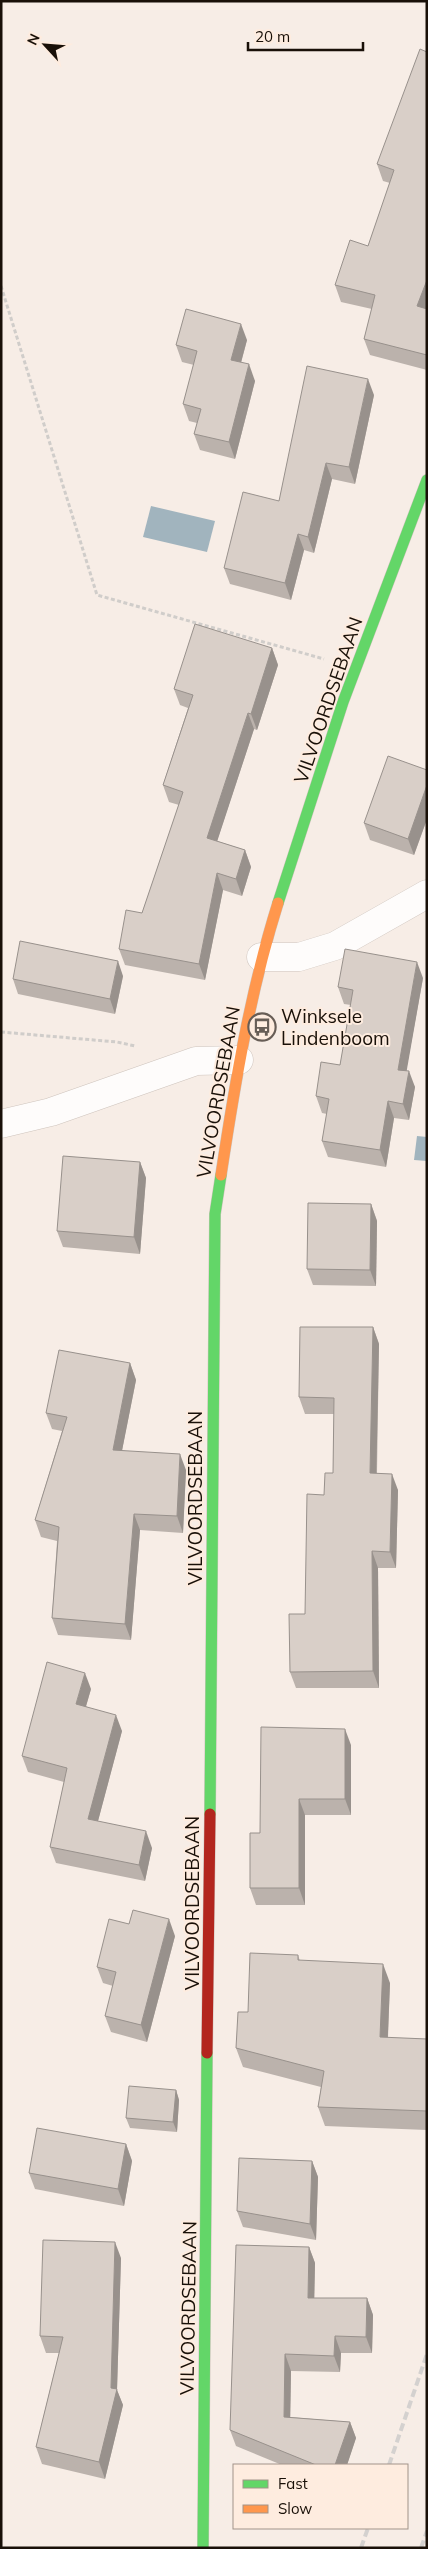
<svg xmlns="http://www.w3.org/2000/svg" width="428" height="2549" viewBox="0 0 428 2549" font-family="Mulish,sans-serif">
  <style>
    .water { fill: #a1b4be }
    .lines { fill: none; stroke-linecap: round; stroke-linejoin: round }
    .street-casing { stroke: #cec4bd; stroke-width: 29 }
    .fast-casing { stroke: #cec4bd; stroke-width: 12 }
    .slow-casing { stroke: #cec4bd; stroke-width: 12 }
    .jam-casing { stroke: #cec4bd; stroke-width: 12 }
    .path { stroke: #d0cdca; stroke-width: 3; stroke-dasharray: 4 2.5; stroke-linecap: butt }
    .street { stroke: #fefcfb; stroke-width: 28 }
    .fast { stroke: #63d668; stroke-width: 11 }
    .slow { stroke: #ff974d; stroke-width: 11 }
    .jam { stroke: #b3261e; stroke-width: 11 }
    .rail { stroke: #d4d1cf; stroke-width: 4; stroke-dasharray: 8 4; stroke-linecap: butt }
    .wall { fill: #bbb2ac }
    .shaded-wall { fill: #98918c }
    .building { fill: #d9cfc8; stroke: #98918c }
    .labels { text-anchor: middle; stroke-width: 4; stroke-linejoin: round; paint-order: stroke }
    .street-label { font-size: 19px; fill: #191008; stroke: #feecdf }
    .poi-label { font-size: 19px; fill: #191008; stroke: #feecdf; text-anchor: start }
  </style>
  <rect width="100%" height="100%" fill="#f7ede6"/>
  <g class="water">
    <polygon points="151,506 215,521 207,552 143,537"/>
    <polygon points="417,1136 427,1137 427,1161 414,1160"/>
  </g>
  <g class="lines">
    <g class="street-casing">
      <g id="street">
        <polyline points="261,957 299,957 335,946 427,894"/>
        <polyline points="1,1124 51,1112 196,1061 239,1060"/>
      </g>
    </g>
    <g class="fast-casing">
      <g id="fast">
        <polyline points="278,903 343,702 427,480"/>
        <polyline points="210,1814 215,1214 221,1175"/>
        <polyline points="203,2548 207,2053"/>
      </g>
    </g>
    <g class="slow-casing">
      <path id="slow" d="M221 1175C235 1083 250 992 278 903"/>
    </g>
    <g class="jam-casing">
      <polyline id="jam" points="207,2053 210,1814"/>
    </g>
    <g class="path">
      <polyline points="1,286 97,595 324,659"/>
      <polyline points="1,1032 117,1042 135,1046"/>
    </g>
    <use href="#street" class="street"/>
    <use href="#fast" class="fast"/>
    <use href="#slow" class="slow"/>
    <use href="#jam" class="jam"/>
    <g class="rail">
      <polyline points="389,2465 427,2354"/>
      <polyline points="361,2548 368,2528"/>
      <polyline points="421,2548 427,2531"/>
    </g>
  </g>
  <g class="wall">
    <polygon points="427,52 427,370 370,355 364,339 372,309 341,302 335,285 368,246 390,183 383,181 377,164"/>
    <polygon points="247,340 241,363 255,381 235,459 200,450 194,434 197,423 189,421 183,404 194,365 182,362 176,345"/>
    <polygon points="374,395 355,484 332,479 314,553 304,550 291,600 230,584 224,568 279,501"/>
    <polygon points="272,648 278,665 257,730 254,729 217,841 245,850 251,867 242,896 223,890 205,980 125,965 119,949 142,913 179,805 169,802 163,785 188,708 180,705 174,689"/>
    <polygon points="427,770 427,819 414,855 370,840 364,823"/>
    <polygon points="123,976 115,1014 18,994 13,979"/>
    <polygon points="423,978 406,1071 415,1087 409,1120 394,1118 386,1167 328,1157 322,1141 327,1114 322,1113 316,1096 340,1065 351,1005 344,1004 338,987"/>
    <polygon points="140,1162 146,1178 140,1254 63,1247 57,1231"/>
    <polygon points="371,1204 377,1221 376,1286 313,1285 307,1269"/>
    <polygon points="373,1327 379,1344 377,1473 398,1490 396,1568 378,1568 379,1688 296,1688 290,1672 305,1614 324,1495 333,1473 334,1414 305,1414 299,1397"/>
    <polygon points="130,1363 136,1380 122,1450 186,1470 183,1533 140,1530 131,1640 58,1635 52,1618 57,1541 41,1537 35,1520 62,1431 52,1429 46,1413"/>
    <polygon points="91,1689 86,1706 122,1731 98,1821 152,1848 145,1881 56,1863 50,1847 64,1782 28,1772 22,1756"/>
    <polygon points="351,1745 351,1815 305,1815 305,1905 256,1905 250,1888 260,1833"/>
    <polygon points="175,1936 147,2042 111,2032 105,2016 113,1986 103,1983 97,1967"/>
    <polygon points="298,1955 300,1961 390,1983 388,2038 427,2039 427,2130 325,2126 318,2107 321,2087 243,2067 236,2048 248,2012"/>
    <polygon points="176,2090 179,2100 177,2132 130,2128 126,2118"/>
    <polygon points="126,2144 132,2161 124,2206 35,2189 29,2173"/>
    <polygon points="312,2161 318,2177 316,2240 243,2227 237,2211"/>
    <polygon points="309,2247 315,2263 314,2298 367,2298 373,2315 372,2353 341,2353 340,2372 291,2371 290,2417 350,2422 356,2438 347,2465 282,2465 236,2446 230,2430"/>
    <polygon points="121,2258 117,2390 123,2405 105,2479 42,2464 36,2447 59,2353 46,2353 40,2336"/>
  </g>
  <g class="shaded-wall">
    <polygon points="427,280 427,313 417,306"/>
    <polygon points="241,324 247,340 237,377 231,360"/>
    <polygon points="249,364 255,381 235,459 229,442"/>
    <polygon points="368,379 374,395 355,484 349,467"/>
    <polygon points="326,463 332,479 314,553 308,537"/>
    <polygon points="298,534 304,550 291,600 285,583"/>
    <polygon points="272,648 278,665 257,730 251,714"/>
    <polygon points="248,713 254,729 213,854 207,838"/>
    <polygon points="427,785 427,819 414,855 408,839"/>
    <polygon points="245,850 251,867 242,896 236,879"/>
    <polygon points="217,873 223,890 205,980 199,964"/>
    <polygon points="118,961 123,976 115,1014 110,999"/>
    <polygon points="417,962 423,978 404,1086 398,1070"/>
    <polygon points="409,1071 415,1087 409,1120 403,1104"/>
    <polygon points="388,1101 394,1118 386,1167 380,1150"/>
    <polygon points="140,1162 146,1178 140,1254 134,1237"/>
    <polygon points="371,1204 377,1221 376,1286 370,1270"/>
    <polygon points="373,1327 379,1344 376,1490 370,1473"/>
    <polygon points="130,1363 136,1380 119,1466 113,1450"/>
    <polygon points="180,1454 186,1470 183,1533 177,1516"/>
    <polygon points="392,1474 398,1490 396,1568 390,1552"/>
    <polygon points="134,1514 140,1530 131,1640 125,1624"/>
    <polygon points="372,1551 378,1568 379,1688 373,1671"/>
    <polygon points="85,1673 91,1689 82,1720 76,1704"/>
    <polygon points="116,1715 122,1731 94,1836 88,1819"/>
    <polygon points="345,1729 351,1745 351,1815 345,1799"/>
    <polygon points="299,1799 305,1815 305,1905 299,1888"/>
    <polygon points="146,1831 152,1848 145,1881 139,1865"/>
    <polygon points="169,1919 175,1936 147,2042 141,2025"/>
    <polygon points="383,1964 390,1983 387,2056 380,2037"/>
    <polygon points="176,2090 179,2100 177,2132 173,2122"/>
    <polygon points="126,2144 132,2161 124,2206 118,2189"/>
    <polygon points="312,2161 318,2177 316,2240 310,2224"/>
    <polygon points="115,2242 121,2258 117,2390 123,2405 105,2479 99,2462 111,2388"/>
    <polygon points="309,2247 315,2263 314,2314 308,2298"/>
    <polygon points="367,2298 373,2315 372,2353 366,2337"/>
    <polygon points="335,2336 341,2353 340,2372 334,2356"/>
    <polygon points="285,2354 291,2371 290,2433 284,2417"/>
    <polygon points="350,2422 356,2438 347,2465 335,2465"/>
  </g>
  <g class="building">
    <polygon points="420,49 427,52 427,280 417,306 427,309 427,355 364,339 375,295 335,285 350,240 368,246 394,170 377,164"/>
    <polygon points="186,309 241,324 231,360 249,364 229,442 194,434 201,409 183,404 197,351 176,345"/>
    <polygon points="307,366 368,379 349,467 326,463 308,537 298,534 285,583 224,568 243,492 279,501"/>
    <polygon points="195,624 272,648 251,714 248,713 207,838 245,850 236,879 217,873 199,964 119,949 126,910 142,913 183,792 163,785 193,695 174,689"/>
    <polygon points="388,756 427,770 427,785 408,839 364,823"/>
    <polygon points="20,941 118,961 110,999 13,979"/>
    <polygon points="345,949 417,962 398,1070 409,1071 403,1104 388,1101 380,1150 322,1141 329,1099 316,1096 321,1062 340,1065 353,990 338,987"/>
    <polygon points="63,1156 140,1162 134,1237 57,1231"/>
    <polygon points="308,1203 371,1204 370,1270 307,1269"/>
    <polygon points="300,1327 373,1327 370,1473 392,1474 390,1552 372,1551 373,1671 290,1672 289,1614 305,1614 307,1494 324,1495 325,1473 333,1473 334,1398 299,1397"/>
    <polygon points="59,1350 130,1363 113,1450 180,1454 177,1516 134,1514 125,1624 52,1618 59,1527 35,1520 67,1417 46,1413"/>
    <polygon points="47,1662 85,1673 76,1704 116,1715 88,1819 146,1831 139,1865 50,1847 67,1768 22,1756"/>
    <polygon points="261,1727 345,1729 345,1799 299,1799 299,1888 250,1888 250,1833 260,1833"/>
    <polygon points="133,1910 169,1919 141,2025 105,2016 116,1972 97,1967 109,1919 129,1924"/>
    <polygon points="250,1953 298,1955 298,1960 383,1964 380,2037 427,2039 427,2111 318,2107 324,2071 236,2048 238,2012 248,2012"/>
    <polygon points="129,2086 176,2090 173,2122 126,2118"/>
    <polygon points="37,2128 126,2144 118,2189 29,2173"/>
    <polygon points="239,2158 312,2161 310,2224 237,2211"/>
    <polygon points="43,2240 115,2242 111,2388 117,2389 99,2462 36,2447 63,2337 40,2336"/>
    <polygon points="236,2245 309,2247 308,2298 367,2298 366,2337 335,2336 334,2356 285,2354 284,2417 350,2422 335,2465 316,2465 230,2430"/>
  </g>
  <defs>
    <g id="bus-ring" transform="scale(1.4375)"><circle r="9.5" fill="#feecdf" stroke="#675d56" stroke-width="1.5"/><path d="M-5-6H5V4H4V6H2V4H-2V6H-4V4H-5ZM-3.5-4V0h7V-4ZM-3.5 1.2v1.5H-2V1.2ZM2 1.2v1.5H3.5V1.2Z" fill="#675d56"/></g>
  </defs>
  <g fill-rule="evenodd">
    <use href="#bus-ring" x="262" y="1027"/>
  </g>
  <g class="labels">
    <g class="street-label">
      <text transform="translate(328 700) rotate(-71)" y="7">VILVOORDSEBAAN</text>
      <text transform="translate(218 1092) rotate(-80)" y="7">VILVOORDSEBAAN</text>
      <text transform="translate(195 1498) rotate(-90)" y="7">VILVOORDSEBAAN</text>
      <text transform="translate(192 1903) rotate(-90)" y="7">VILVOORDSEBAAN</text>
      <text transform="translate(188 2308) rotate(-89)" y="7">VILVOORDSEBAAN</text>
    </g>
    <g class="poi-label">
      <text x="281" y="1023">Winksele<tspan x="281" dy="22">Lindenboom</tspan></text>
    </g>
  </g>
  <rect width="428" height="2549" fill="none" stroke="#191008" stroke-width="5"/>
  <rect x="233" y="2464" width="175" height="65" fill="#feecdf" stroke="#a29489"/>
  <rect x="243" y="2480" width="25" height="8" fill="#63d668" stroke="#a29489"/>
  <text x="278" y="2489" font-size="15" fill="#191008">Fast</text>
  <rect x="243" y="2505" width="25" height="8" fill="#ff974d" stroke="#a29489"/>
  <text x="278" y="2514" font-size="15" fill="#191008">Slow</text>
  <g transform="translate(45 45) rotate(296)" stroke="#feecdf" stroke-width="4" paint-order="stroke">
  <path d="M0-4L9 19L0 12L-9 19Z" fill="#191008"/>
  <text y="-8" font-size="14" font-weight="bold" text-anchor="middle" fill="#191008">N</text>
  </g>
  <path d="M248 42v8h115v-8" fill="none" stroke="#191008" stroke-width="2.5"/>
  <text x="255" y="42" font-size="15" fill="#191008" stroke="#feecdf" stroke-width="4" paint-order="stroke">20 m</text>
</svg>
